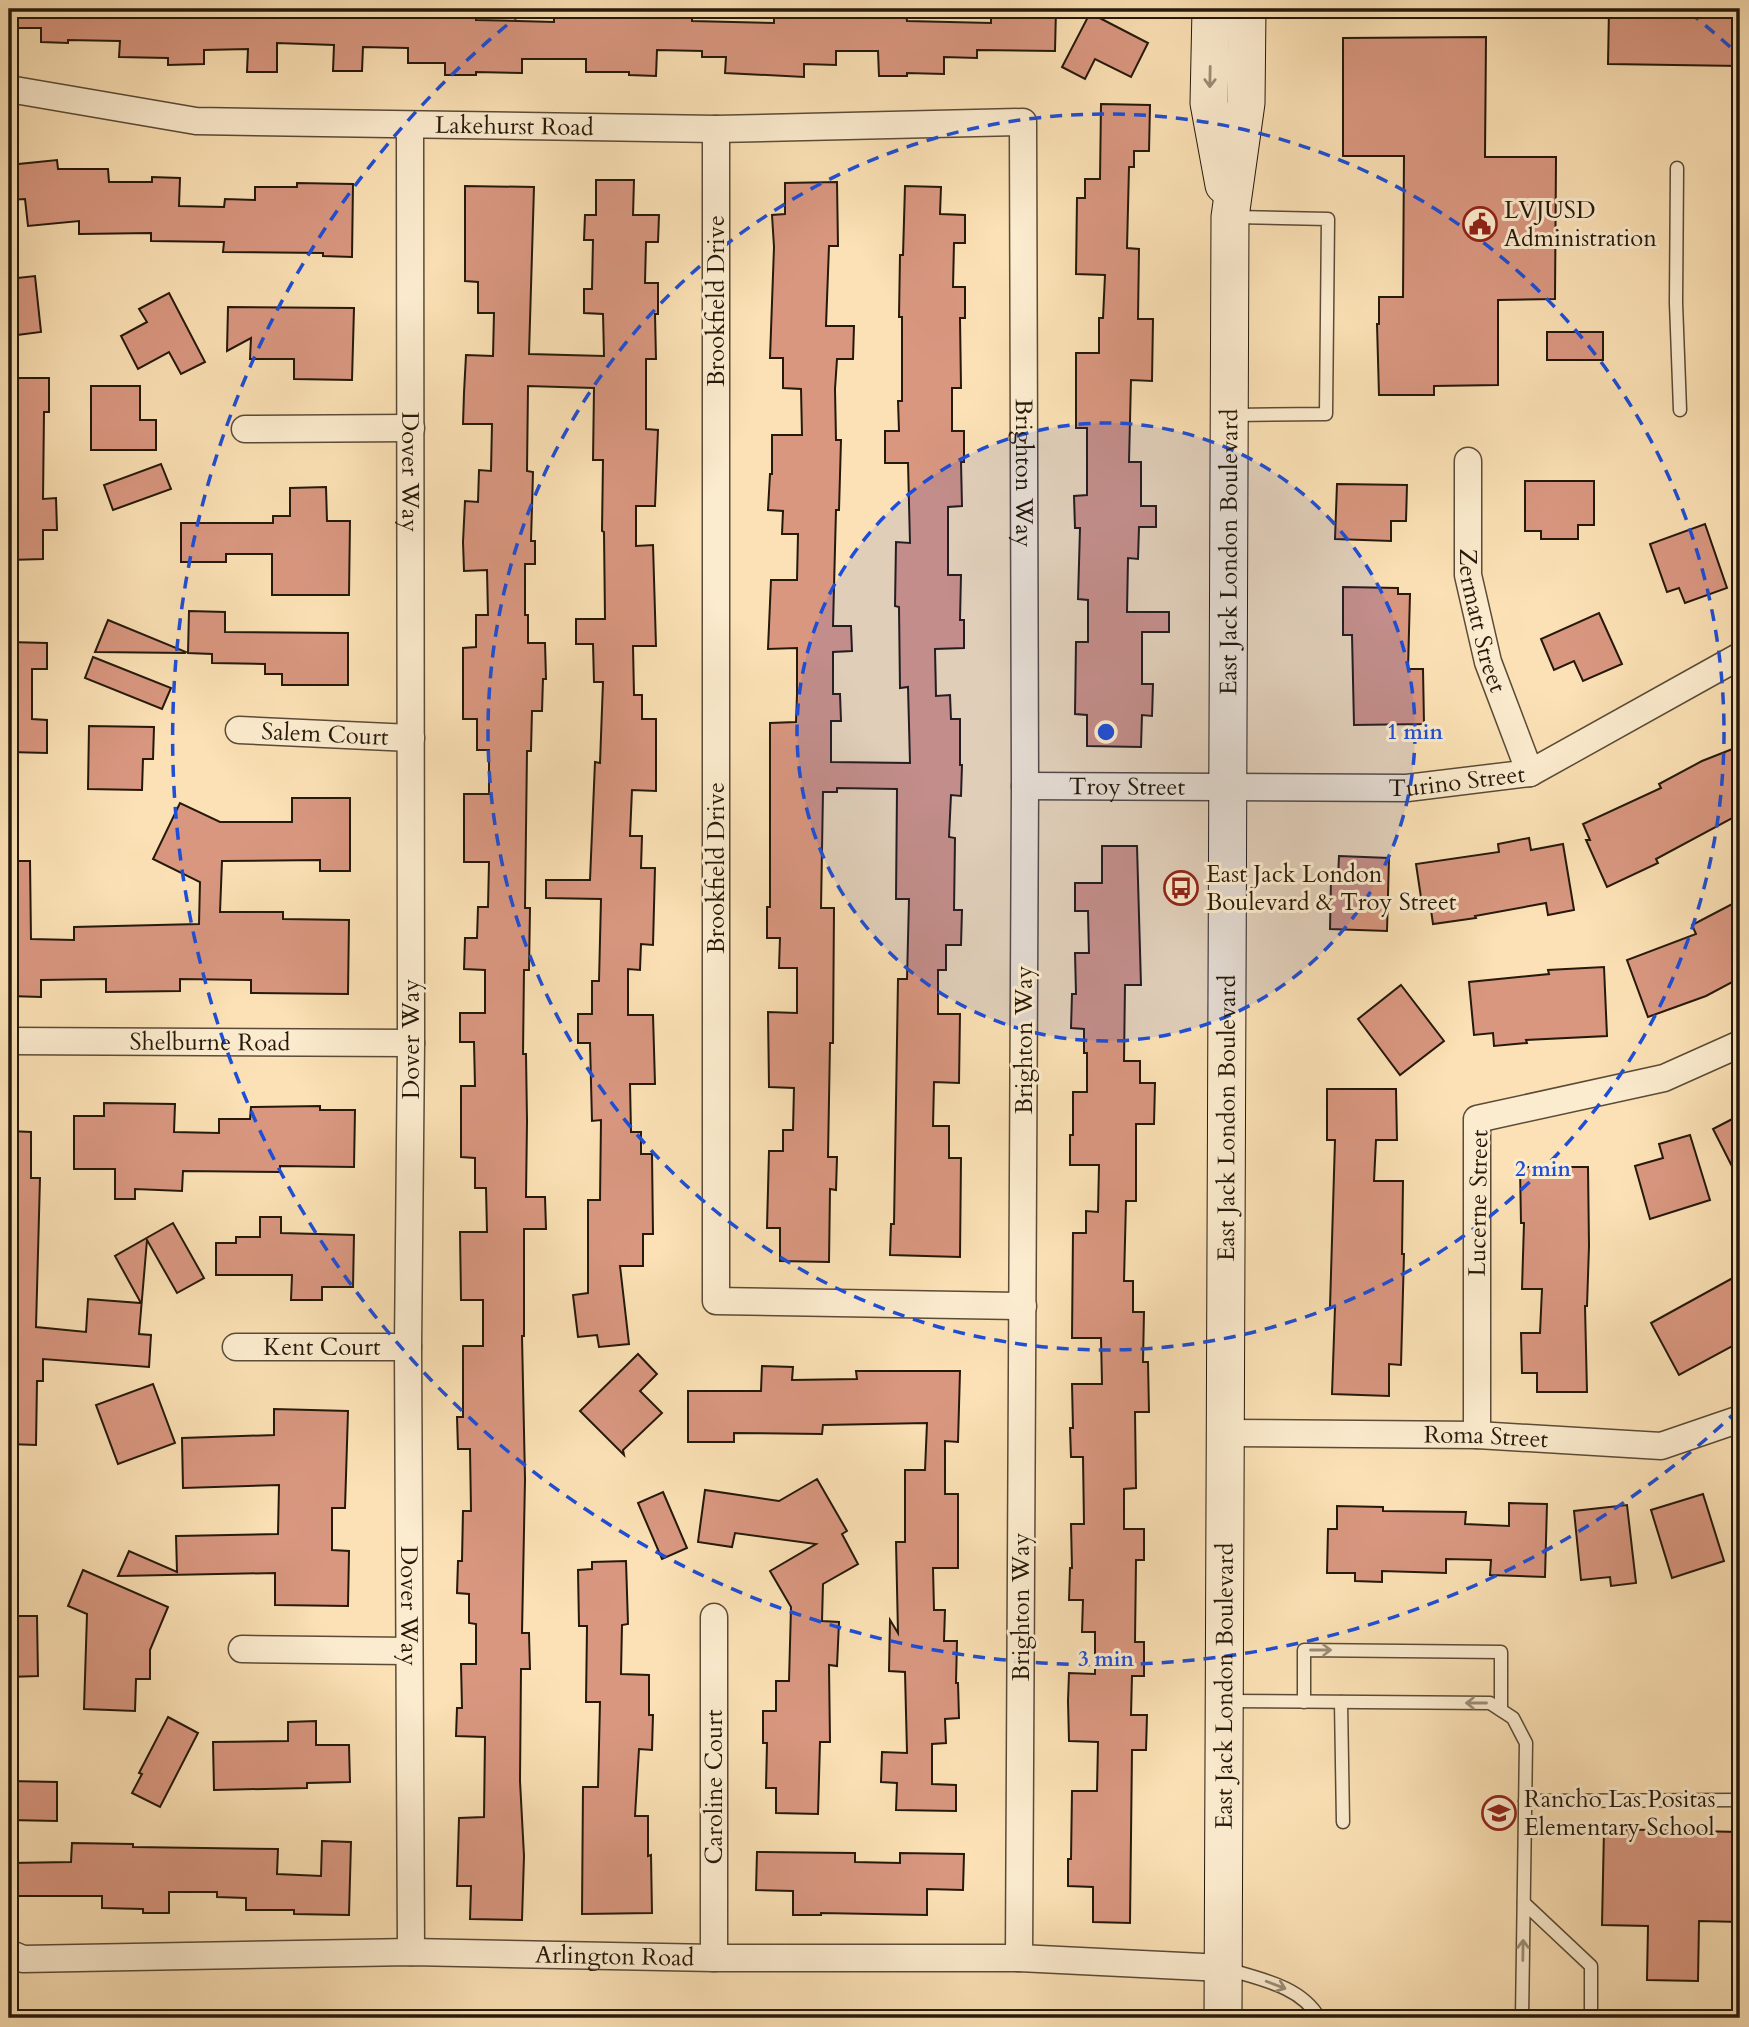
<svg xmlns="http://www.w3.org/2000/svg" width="1749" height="2027" viewBox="0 0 1749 2027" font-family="Cardo,serif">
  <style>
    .building { fill: #d99780; stroke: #25190b; stroke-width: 2 }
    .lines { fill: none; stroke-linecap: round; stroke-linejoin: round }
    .lane-casing { stroke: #5a4b36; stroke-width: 15 }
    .street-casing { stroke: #5a4b36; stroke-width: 29 }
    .secondary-casing { stroke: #25190b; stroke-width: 39 }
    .lane { stroke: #fceccf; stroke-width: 12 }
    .street { stroke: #fceccf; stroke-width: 26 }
    .secondary { stroke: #fceccf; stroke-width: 37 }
    .oneway { stroke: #9b8d77 }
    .ring { fill: none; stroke: #1d4ed8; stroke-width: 3.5; stroke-dasharray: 12 9 }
    .labels { text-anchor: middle; stroke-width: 6; stroke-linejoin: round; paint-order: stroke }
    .street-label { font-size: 24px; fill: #25190b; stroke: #fceccf }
    .poi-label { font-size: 24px; fill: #25190b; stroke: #fceccf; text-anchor: start }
    .centre { fill: #1d4ed8; stroke: #fceccf; stroke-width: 3.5 }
    .ring-label { font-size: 21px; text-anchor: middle; font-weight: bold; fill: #1d4ed8; stroke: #fceccf; stroke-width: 6; stroke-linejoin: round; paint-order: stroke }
  </style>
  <rect width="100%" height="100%" fill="#fbe1b5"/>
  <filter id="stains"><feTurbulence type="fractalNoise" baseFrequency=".00286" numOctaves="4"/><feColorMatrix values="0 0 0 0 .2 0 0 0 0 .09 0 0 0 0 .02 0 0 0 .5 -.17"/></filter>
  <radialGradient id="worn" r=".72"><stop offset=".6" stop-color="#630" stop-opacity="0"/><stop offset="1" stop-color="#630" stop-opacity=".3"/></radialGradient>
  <g class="building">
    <polygon points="9,9 148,9 148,13 255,12 255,9 414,11 414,9 476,9 476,20 554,22 554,9 618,9 618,13 692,14 692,21 774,23 774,10 837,12 837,15 906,14 907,21 991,23 991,9 1056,9 1055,51 977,50 977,58 944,57 944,74 907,73 907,76 879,76 878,51 836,51 836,65 804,64 804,77 725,73 726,57 702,57 702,51 657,50 656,76 629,75 629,72 586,72 586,59 522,59 522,73 476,72 476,75 445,75 445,63 408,63 408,48 363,47 362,71 333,71 334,45 277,43 277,72 247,72 248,49 204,50 204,64 168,65 168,58 119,57 120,41 68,40 68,43 41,42 41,28 9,28"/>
    <polygon points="1609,9 1740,9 1740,66 1608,64"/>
    <polygon points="1090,13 1148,43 1131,77 1095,59 1085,79 1062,67"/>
    <polygon points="1486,37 1485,157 1556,157 1555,299 1498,300 1498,385 1434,386 1434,395 1379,395 1377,324 1379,324 1379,297 1403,297 1404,156 1343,156 1343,38"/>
    <polygon points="1101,104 1150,105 1149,151 1134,151 1134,167 1129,167 1127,248 1139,249 1138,319 1153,319 1152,381 1131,380 1129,462 1141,462 1141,506 1156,506 1156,527 1139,527 1138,559 1128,558 1127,612 1169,612 1169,632 1142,632 1142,684 1153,684 1152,716 1142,715 1141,747 1087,746 1087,715 1075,714 1076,642 1088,642 1088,600 1078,599 1080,528 1075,528 1074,496 1087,495 1087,428 1076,428 1076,353 1099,353 1099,318 1103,318 1105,275 1076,274 1077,198 1085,198 1085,179 1100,179"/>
    <polygon points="57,160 58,169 108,169 109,182 152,182 152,177 180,178 179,206 224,207 225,199 255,200 255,187 297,187 297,183 353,184 352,257 323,256 323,253 223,252 224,242 151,241 151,233 79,234 79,221 28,226 25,199 9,200 9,165"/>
    <polygon points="596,180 634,180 633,215 659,215 658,242 646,242 645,283 658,283 658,314 655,314 656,359 646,359 646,429 658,430 655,506 636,506 636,546 653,545 656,646 633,646 634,695 642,695 642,719 656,719 656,791 632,790 630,836 642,836 641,868 655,868 653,945 641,944 640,970 628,969 628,1015 653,1015 655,1084 630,1084 631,1132 641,1132 641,1154 652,1154 653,1234 643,1234 643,1266 620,1266 629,1344 599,1347 597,1335 578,1337 573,1295 588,1293 588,1200 600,1200 601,1120 592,1121 590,1043 578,1043 578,1014 592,1014 592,981 599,981 601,899 546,898 546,880 590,880 595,762 600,763 603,682 594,682 593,644 576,644 576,619 605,619 604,532 602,531 603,460 593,460 594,388 528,386 527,471 533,472 531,541 535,541 535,564 525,564 525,615 528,615 528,643 545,643 546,679 543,679 542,711 532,711 531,751 527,751 525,908 530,908 529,970 524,970 523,1054 526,1054 527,1121 526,1197 545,1197 546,1229 524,1229 524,1336 522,1336 525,1479 522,1633 529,1633 530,1669 521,1669 520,1781 524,1856 522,1920 470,1919 471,1886 457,1886 459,1818 484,1817 485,1737 456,1736 457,1708 462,1708 461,1664 476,1664 476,1624 469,1623 469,1594 457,1593 458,1561 462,1561 463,1511 471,1511 470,1449 458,1449 457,1417 463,1417 463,1346 483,1346 483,1300 461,1300 460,1232 487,1232 486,1188 475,1188 475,1158 461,1157 461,1086 475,1086 474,1042 460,1042 460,1013 485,1013 485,970 464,969 465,938 477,938 478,907 488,907 489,862 464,862 464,794 489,794 489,750 477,750 477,719 463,719 463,648 476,647 476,615 488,615 487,570 464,571 463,542 465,501 478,502 479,470 491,471 492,424 463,424 464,393 466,355 493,356 494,313 478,313 478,282 465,281 465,186 534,187 529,354 604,356 603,314 584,313 584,289 592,289 593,240 584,240 585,215 596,215"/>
    <polygon points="837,182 838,246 829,246 826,326 854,326 853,359 837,359 835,389 836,440 841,440 839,510 836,510 833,626 851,626 852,651 833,652 833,694 840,694 841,721 831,721 831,762 910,763 908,687 900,688 899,607 895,606 896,542 910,543 908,463 885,463 885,431 899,431 898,401 902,401 902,317 899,317 900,255 903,255 905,186 941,187 940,214 965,215 965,243 954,243 953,287 965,287 965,318 960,318 961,388 952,388 952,431 964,431 964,462 961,462 962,506 948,507 948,575 961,575 960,620 964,620 964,648 935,649 936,696 950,695 951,719 960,719 960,765 962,765 961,796 951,795 949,837 955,838 954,910 962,910 961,945 946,945 946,970 938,970 938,1014 960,1014 959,1083 934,1082 933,1126 949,1126 949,1158 961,1158 960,1257 890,1255 891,1224 894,1224 898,979 907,979 909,899 896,899 897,789 837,788 837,792 823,792 821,908 834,908 833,1043 830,1043 828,1157 837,1157 836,1190 830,1189 829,1262 780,1261 780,1228 767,1228 769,1151 783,1151 783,1130 793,1130 794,1088 769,1087 768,1012 797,1013 797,968 779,968 780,938 767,938 767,907 770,907 770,723 796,722 797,695 797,648 768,649 771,580 797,580 798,534 782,534 783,511 768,510 770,474 772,474 772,435 802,435 801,389 783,388 783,358 770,358 774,247 772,215 785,214 785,183"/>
    <polygon points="35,276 41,332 9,336 9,279"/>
    <polygon points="169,293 205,362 181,374 169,352 138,369 121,336 147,322 139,309"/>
    <polygon points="228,307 354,308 352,380 294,379 294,359 250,359 251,338 227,351"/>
    <rect x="1547" y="332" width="56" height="28"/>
    <polygon points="9,378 49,378 49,412 44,412 43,499 56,498 57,530 43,530 43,559 9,560"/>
    <polygon points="91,386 140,386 140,420 156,420 156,450 91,450"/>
    <polygon points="161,464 171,489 113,510 104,485"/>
    <polygon points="1525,481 1594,481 1594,525 1578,525 1578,539 1541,539 1541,531 1525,531"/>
    <polygon points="1337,484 1407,485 1406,521 1391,521 1391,541 1335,539"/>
    <polygon points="326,487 327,521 350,521 349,595 272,595 272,554 226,554 226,562 181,562 181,523 273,523 273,516 290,516 290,488"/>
    <polygon points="1705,524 1727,588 1685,603 1679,588 1667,592 1650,544"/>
    <polygon points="1343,587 1398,588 1398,594 1410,594 1408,669 1423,669 1424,724 1354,725 1352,635 1343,635"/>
    <polygon points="189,611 225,612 225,632 348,633 348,685 282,685 282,674 265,674 265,664 212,663 212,654 188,653"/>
    <polygon points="1599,613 1622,664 1583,681 1574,661 1554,670 1541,639"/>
    <polygon points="108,620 186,652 185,653 95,652"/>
    <polygon points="9,642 47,643 47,669 32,669 32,719 47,720 47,753 9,752"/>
    <polygon points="93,657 171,688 162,709 85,678"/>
    <polygon points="89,726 154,727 153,759 143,759 142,790 88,789"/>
    <polygon points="1740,746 1740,814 1656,859 1658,863 1607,887 1586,840 1590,840 1583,824 1661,788 1659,784 1702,761"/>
    <polygon points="292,798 350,798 350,871 320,871 320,860 222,861 220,912 283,912 283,919 349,920 348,994 251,993 251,980 180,979 180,991 106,992 106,979 41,980 41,997 9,996 9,861 30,861 31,939 74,940 74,927 199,924 200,882 153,859 180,803 220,822 292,822"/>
    <polygon points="1529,838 1531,850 1563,844 1574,910 1548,915 1546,903 1475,916 1476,918 1433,924 1431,910 1423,911 1416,864 1499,852 1498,844"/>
    <polygon points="1102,846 1137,846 1141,985 1125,985 1124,1061 1140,1061 1140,1083 1155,1083 1154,1124 1136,1124 1136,1201 1126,1201 1124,1281 1133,1281 1133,1312 1144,1312 1143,1362 1148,1362 1149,1412 1135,1412 1136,1488 1124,1489 1124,1529 1144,1529 1144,1560 1136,1560 1135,1642 1144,1642 1144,1676 1132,1676 1131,1715 1147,1715 1146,1750 1132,1750 1130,1923 1093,1922 1093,1887 1068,1886 1068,1859 1071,1859 1072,1791 1097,1791 1098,1742 1069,1741 1068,1701 1069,1673 1095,1674 1095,1632 1082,1632 1083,1600 1069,1600 1070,1568 1072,1568 1071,1524 1084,1524 1083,1457 1071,1457 1070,1428 1073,1428 1072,1384 1102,1384 1101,1338 1072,1338 1073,1233 1086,1233 1086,1211 1098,1212 1099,1165 1070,1165 1070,1135 1073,1135 1073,1092 1087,1092 1087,1053 1084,1053 1084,1029 1071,1028 1072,994 1076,994 1075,953 1089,953 1088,911 1075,911 1075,883 1102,883"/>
    <polygon points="1339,856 1389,858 1387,931 1330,929 1331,879 1338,879"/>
    <polygon points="1740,900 1740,978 1706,996 1648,1017 1627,960 1696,934 1692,925"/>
    <polygon points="1604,967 1607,1036 1526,1040 1527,1043 1494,1046 1493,1033 1474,1035 1469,982 1549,974 1548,970"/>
    <polygon points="1401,985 1444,1041 1400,1075 1358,1019"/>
    <polygon points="1327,1089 1396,1089 1397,1140 1376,1140 1374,1181 1403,1181 1402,1254 1404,1254 1401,1365 1389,1364 1389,1396 1332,1394 1335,1307 1330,1307 1335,1140 1327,1140"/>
    <polygon points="104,1103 175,1104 174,1132 219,1133 219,1119 250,1119 251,1107 320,1106 320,1110 355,1110 354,1167 280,1166 280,1172 183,1171 182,1191 135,1189 135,1199 115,1199 115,1169 74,1169 74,1116 104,1116"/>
    <polygon points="1740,1115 1740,1182 1713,1129"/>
    <polygon points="9,1131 31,1132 31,1178 40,1178 36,1327 86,1332 88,1299 141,1303 115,1256 173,1223 204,1278 177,1293 147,1240 139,1334 151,1335 149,1367 43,1359 43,1381 37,1381 36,1445 9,1444"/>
    <polygon points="1690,1135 1710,1200 1650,1219 1635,1166 1663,1158 1659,1144"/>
    <polygon points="1520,1167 1588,1167 1589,1246 1587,1306 1585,1306 1587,1392 1537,1392 1537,1373 1522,1373 1521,1333 1540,1333 1542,1289 1522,1289 1524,1223 1521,1223"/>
    <polygon points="260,1217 281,1217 281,1233 354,1235 353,1287 322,1287 322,1300 291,1300 292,1275 216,1275 216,1243 236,1243 236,1237 260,1237"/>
    <polygon points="1740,1274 1740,1342 1679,1375 1651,1323"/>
    <polygon points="638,1354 657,1374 640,1391 662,1413 623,1450 624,1455 580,1411"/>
    <polygon points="762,1366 793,1367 792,1380 857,1379 856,1371 960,1371 958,1442 945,1441 945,1494 958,1494 958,1568 933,1568 934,1610 945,1610 944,1641 957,1641 956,1683 958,1683 959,1718 945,1719 946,1743 932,1744 932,1784 956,1785 956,1811 896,1810 897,1783 881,1782 882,1752 907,1753 905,1672 889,1671 890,1620 898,1633 896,1542 905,1542 905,1470 925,1470 927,1423 823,1425 822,1434 734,1433 734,1442 688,1442 688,1391 761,1391"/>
    <polygon points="153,1384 175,1443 118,1464 96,1405"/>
    <polygon points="274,1409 348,1411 345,1508 332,1508 332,1550 349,1551 348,1606 275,1605 275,1573 118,1576 129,1551 177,1572 176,1536 278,1534 279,1485 183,1488 182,1438 274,1435"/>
    <polygon points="817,1479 847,1531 842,1534 858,1564 823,1584 822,1621 839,1622 837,1666 829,1665 830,1742 820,1742 818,1814 776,1813 776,1788 766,1788 767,1743 763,1743 763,1711 776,1711 776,1681 789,1681 791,1607 770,1571 816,1544 735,1533 732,1547 698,1542 705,1490 779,1501"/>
    <polygon points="663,1492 687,1548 662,1559 638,1503"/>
    <polygon points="1703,1494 1724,1561 1672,1578 1651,1510"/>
    <polygon points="1509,1503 1547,1504 1545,1577 1490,1575 1491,1560 1446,1559 1446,1573 1382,1571 1382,1582 1355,1581 1355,1573 1327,1573 1328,1529 1337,1529 1337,1506 1383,1507 1383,1511 1466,1512 1465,1524 1509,1526"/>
    <polygon points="1627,1505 1636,1583 1611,1586 1610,1577 1581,1580 1574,1511"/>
    <polygon points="626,1561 628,1624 622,1625 621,1674 649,1675 649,1715 653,1715 652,1750 639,1749 635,1816 648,1816 648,1856 651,1855 652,1913 582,1914 583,1787 598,1787 600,1702 586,1702 587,1626 579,1626 578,1570 592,1569 592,1562"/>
    <polygon points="83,1570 168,1607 150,1650 150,1679 136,1679 135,1711 84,1709 87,1614 68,1606"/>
    <polygon points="9,1616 37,1616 38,1676 9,1677"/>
    <polygon points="168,1717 198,1733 160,1807 132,1793 142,1774 139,1773"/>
    <polygon points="316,1721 316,1745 349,1745 350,1782 307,1783 307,1788 214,1790 213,1742 288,1741 288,1722"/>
    <polygon points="9,1781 57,1782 57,1821 9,1820"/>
    <polygon points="1604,1829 1740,1832 1740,1922 1699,1921 1698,1981 1647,1980 1648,1926 1602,1925"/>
    <polygon points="322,1841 351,1842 349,1915 294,1914 294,1910 246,1910 246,1898 217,1897 217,1892 169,1892 169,1913 143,1913 143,1909 102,1908 102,1896 9,1896 9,1863 71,1862 72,1843 133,1844 133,1847 278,1849 277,1874 321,1876"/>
    <polygon points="757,1852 855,1853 855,1862 900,1863 900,1853 964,1854 963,1890 927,1889 927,1915 821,1913 821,1915 793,1915 793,1891 756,1890"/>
  </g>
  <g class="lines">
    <g class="lane-casing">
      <g id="lane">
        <polyline points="1677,168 1676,303 1680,410"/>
        <polyline points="1234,415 1326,414 1328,219 1235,217"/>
        <polyline points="1226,1701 1490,1703 1513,1718 1526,1743 1522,2018"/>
        <polyline points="1304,1702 1304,1650 1501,1652 1501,1710"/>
        <polyline points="1341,1702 1343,1822"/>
        <polyline points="1525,1801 1740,1800"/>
        <polyline points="1524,1903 1591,1966 1591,2018"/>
        <path d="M1227 1969C1259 1979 1301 1986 1319 2018"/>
      </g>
    </g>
    <g class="street-casing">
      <g id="street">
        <path id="s1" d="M9 89 196 121 716 129 1023 122 1025 786 1019 1958"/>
        <path id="s2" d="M410 126 411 1043 408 1347 411 1952"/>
        <polyline points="716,129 716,1301 1023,1306"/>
        <polyline points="245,429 411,428"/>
        <path id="s3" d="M1468 461V575L1488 662 1530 773"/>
        <path id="s4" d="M239 730 411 738"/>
        <path id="s5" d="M1025 786 1407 788 1530 773 1740 656"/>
        <path id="s6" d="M9 1041 411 1043"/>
        <path id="s7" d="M236 1347H408"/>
        <path id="s8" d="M1225 1433 1477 1435 1661 1446 1740 1419"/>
        <polyline points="1477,1435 1477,1119 1664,1078 1740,1044"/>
        <polyline points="714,1617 714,1958"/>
        <polyline points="242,1649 408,1651"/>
        <path id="s9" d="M9 1953 23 1959 411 1952 714 1958H1019L1223 1968"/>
      </g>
    </g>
    <g class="secondary-casing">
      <g id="secondary">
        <polyline points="1211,9 1209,103 1224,185"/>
        <path id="s10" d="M1223 2018 1230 217 1246 103 1247 9"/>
      </g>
    </g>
    <use href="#lane" class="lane"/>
    <use href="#street" class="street"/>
    <use href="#secondary" class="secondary"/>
  </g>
  <defs><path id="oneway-shaft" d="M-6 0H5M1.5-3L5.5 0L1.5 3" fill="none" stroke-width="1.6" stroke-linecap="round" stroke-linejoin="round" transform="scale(1.75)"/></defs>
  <g class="oneway">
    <use href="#oneway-shaft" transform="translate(1210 77) rotate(91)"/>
    <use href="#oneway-shaft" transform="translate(1321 1650)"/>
    <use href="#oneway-shaft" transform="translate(1476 1703) rotate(-180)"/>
    <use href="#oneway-shaft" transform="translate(1523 1950) rotate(-89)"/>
    <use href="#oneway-shaft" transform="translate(1276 1985) rotate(21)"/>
  </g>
  <circle cx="1106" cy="732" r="309" fill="#1d4ed8" fill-opacity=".12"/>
  <g class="ring">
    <circle cx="1106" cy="732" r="309"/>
    <circle cx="1106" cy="732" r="618"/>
    <path d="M1738 1410A927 927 0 1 1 523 12M1689 12A927 927 0 0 1 1738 54"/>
  </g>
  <defs>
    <g id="civic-ring" transform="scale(1.75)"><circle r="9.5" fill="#fceccf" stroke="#8f2418" stroke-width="1.5"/><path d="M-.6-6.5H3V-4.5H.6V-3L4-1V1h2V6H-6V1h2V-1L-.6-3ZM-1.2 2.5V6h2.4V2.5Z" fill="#8f2418"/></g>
    <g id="bus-ring" transform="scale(1.75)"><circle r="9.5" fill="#fceccf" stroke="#8f2418" stroke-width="1.5"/><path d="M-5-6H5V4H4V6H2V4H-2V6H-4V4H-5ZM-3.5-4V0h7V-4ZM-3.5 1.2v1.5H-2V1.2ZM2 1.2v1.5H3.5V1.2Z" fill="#8f2418"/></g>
    <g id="school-ring" transform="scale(1.75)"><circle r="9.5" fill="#fceccf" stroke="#8f2418" stroke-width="1.5"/><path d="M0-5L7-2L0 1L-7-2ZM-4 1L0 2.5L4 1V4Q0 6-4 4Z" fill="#8f2418"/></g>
  </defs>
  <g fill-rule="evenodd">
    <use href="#civic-ring" x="1480" y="224"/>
    <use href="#bus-ring" x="1181" y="888"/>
    <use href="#school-ring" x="1499" y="1813"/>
  </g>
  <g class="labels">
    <g class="street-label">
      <text dy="8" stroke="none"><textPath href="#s1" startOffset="508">Lakehurst Road</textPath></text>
      <text transform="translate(716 301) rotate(-90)" y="8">Brookfield Drive</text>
      <text dy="8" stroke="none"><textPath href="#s2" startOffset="346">Dover Way</textPath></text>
      <text dy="8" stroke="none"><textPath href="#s1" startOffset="1368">Brighton Way</textPath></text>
      <text dy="8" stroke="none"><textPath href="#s10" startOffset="1466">East Jack London Boulevard</textPath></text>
      <text dy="8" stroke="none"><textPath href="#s3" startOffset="161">Zermatt Street</textPath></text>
      <text dy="8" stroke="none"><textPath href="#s4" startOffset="86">Salem Court</textPath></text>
      <text dy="8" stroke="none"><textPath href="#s5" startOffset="432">Turino Street</textPath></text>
      <text dy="8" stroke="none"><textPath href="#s5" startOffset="102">Troy Street</textPath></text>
      <text transform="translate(716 868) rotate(-90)" y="8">Brookfield Drive</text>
      <text transform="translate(411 1039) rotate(-90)" y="8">Dover Way</text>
      <text transform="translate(1024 1040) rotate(-90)" y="8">Brighton Way</text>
      <text dy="8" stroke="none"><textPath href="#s6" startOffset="201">Shelburne Road</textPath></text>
      <text dy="8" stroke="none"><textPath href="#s10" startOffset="900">East Jack London Boulevard</textPath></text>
      <text transform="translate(1478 1203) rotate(-89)" y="8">Lucerne Street</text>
      <text dy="8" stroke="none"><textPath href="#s7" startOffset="86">Kent Court</textPath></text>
      <text dy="8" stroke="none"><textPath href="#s8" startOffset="261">Roma Street</textPath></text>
      <text dy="8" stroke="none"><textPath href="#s2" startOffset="1480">Dover Way</textPath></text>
      <text transform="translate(1021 1607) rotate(-90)" y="8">Brighton Way</text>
      <text dy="8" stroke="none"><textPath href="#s10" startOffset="332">East Jack London Boulevard</textPath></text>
      <text transform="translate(714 1787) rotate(-90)" y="8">Caroline Court</text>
      <text dy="8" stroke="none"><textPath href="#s9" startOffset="607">Arlington Road</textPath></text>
    </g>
    <g class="poi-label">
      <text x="1504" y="218">LVJUSD<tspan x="1504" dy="28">Administration</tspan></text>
      <text x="1206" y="882">East Jack London<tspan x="1206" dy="28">Boulevard &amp; Troy Street</tspan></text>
      <text x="1524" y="1807">Rancho Las Positas<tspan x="1524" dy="28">Elementary School</tspan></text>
    </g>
  </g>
  <circle cx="1106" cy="732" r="10" class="centre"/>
  <g class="ring-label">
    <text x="1415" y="739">1 min</text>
    <text x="1543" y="1176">2 min</text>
    <text x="1106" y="1666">3 min</text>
  </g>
  <rect width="1749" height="2027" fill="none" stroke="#fbe1b5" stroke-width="35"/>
  <rect x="10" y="10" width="1728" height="2006" fill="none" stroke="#25190b" stroke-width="3.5"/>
  <rect x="18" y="18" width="1714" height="1992" fill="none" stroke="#25190b" stroke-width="2"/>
  <rect width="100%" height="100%" filter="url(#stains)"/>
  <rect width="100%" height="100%" fill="url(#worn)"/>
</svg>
